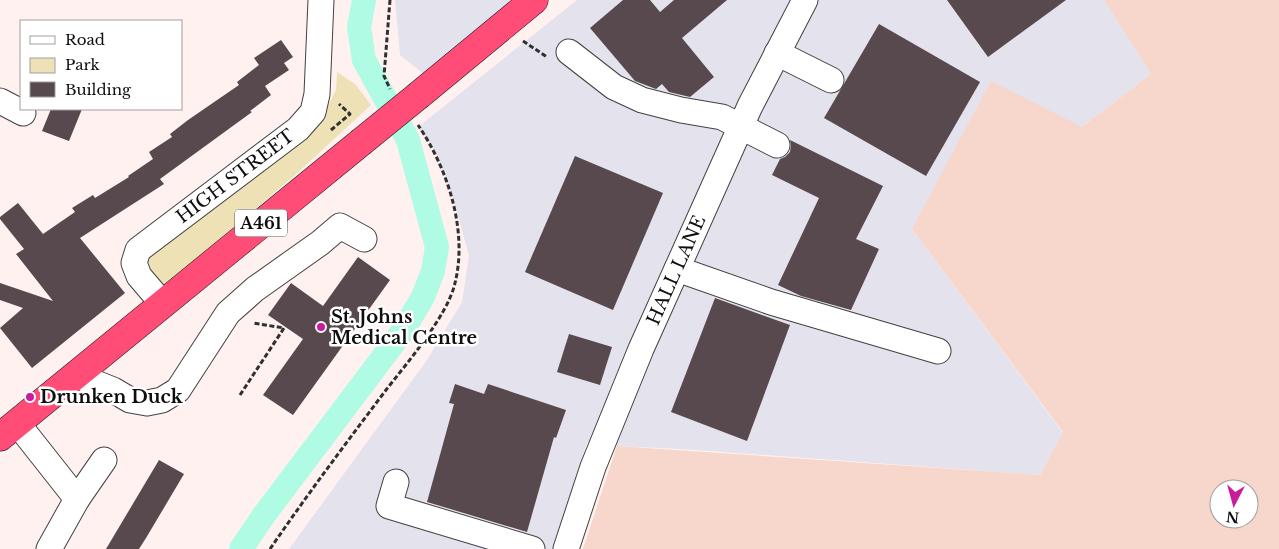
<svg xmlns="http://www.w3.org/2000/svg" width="1279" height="549" viewBox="0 0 1279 549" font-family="'Libre Baskerville',serif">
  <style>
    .industrial { fill: #e4e2ed }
    .farmland { fill: #f7d6cc; fill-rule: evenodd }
    .green { fill: #ede1b5 }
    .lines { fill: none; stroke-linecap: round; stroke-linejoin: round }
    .canal { stroke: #affbe3; stroke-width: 24 }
    .building { fill: #57494e }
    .minor-casing { stroke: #414141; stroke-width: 27 }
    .highway-casing { stroke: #1f1f1f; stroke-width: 29 }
    .path { stroke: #303030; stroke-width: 3; stroke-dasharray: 5 2.5; stroke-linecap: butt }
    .minor { stroke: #fff; stroke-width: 25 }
    .highway { stroke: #ff4d77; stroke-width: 28 }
    .highway-bridge-casing { stroke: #1f1f1f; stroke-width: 29; stroke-linecap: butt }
    .highway-bridge { stroke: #ff4d77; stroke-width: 28 }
    .poi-dot { fill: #c91b9c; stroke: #fff; stroke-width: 2 }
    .labels { text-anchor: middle; stroke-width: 5; stroke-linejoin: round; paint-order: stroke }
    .shield { fill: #fff; stroke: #565656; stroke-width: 1 }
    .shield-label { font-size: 16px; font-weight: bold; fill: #0e0e0e }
    .street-label { font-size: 18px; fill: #0e0e0e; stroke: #fff }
    .poi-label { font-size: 18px; font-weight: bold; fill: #0e0e0e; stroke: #fff; text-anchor: start }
  </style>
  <rect width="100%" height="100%" fill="#fff1ef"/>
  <g class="industrial">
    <polygon points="395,0 516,0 425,75 400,55"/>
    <polygon points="577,0 1104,0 1151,74 1082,127 912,229 1063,433 1040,475 681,449 617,446 587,442 553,549 289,549 427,360 462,302 469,256 453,197 434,149 418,127"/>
  </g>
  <path class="farmland" d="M1104 0H1279V549H583L617 446 1040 475 1063 432 912 229 991 81 1082 127 1151 74ZM1219 489H1249V519H1219Z"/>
  <polygon class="green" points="337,72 355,84 371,105 294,176 174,278 162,285 152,280 147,263 148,253 289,142 326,115 328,106 336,90"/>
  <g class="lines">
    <polyline class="canal" points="241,549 264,515 402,332 423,297 433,271 437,247 408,140 364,60 359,27 364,0"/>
  </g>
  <g class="building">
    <polygon points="623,0 650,0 660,12 674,0 727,0 682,38 714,77 690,97 669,92 662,84 656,89 635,81 590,28"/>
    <polygon points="947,0 1066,0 988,57"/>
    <polygon points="879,24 980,82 926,176 824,118"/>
    <polygon points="281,40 293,57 284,63 289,70 265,86 271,95 250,111 252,112 160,179 164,184 80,238 125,293 32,368 0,328 23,308 0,300 0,283 53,301 16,254 24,249 0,219 0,217 18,203 43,234 75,212 72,208 93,195 95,198 129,177 128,176 153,159 149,152 172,137 170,134 188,120 239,85 237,82 259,65 254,58"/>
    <polygon points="51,109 82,109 69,141 42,131"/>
    <polygon points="790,140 883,186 856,239 879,249 851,310 801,296 778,285 819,198 772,175 780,159 785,157 790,152 791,145"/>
    <polygon points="575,156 663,193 613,310 525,272"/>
    <polygon points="358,257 390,280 293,415 263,395 303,339 268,315 291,283 323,306"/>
    <polygon points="715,298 790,325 747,441 671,412"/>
    <polygon points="569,334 612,347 600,385 557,372"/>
    <polygon points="455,384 484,394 488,384 566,410 556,438 554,437 527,532 427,502 454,404 449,403"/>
    <polygon points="159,460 184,474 146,538 139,549 106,549"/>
  </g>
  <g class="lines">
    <g class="minor-casing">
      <g id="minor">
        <polyline points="569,52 614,87 642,100 681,110 722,117 777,145"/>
        <polyline points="777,53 831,80"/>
        <polyline points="0,101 23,113"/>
        <polyline points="677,269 771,302 938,351"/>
        <path id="s1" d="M162 303 139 276 134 263 138 250 298 129 313 112 317 94 321 0"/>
        <polyline points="75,375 113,390 130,400 147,403 162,400 178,390 228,313 255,289 320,243 340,226 364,239"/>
        <polyline points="17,423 77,499 49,549"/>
        <polyline points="396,482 389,506 532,549"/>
        <polyline points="77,499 104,460"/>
        <path id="s2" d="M566 549 593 467 641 349 750 106 805 0"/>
      </g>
    </g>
    <g class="highway-casing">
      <g id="highway">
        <polyline points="419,95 534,0"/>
        <polyline points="0,437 360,143"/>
      </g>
    </g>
    <g class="path">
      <polyline points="390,0 384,76 390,89"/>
      <polyline points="523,41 547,57"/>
      <polyline points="331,130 350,114 339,104"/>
      <polyline points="240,395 284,328 253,323"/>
      <path d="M270 549C307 495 346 443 386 390 407 363 448 315 455 283 468 231 448 169 418 125"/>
    </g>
    <use href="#minor" class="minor"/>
    <use href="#highway" class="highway"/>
    <g class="highway-bridge-casing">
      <polyline id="highway-bridge" points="360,143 419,95"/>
    </g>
    <use href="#highway-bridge" class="highway-bridge"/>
  </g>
  <g class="poi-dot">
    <circle cx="321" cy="327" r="5"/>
    <circle cx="30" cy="397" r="5"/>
  </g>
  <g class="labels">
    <rect class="shield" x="235" y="209.5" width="52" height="27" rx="4"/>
    <g class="shield-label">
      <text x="261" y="229">A461</text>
    </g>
    <g class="street-label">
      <text dy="6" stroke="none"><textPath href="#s1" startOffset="185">HIGH STREET</textPath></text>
      <text dy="6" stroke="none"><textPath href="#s2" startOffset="300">HALL LANE</textPath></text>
    </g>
    <g class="poi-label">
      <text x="331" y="323">St. Johns<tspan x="331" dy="21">Medical Centre</tspan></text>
      <text x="40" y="403">Drunken Duck</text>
    </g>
  </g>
  <rect x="20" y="20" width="162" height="90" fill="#ffffff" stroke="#9f9f9f"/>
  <rect x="30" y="36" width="25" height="8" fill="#ffffff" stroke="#9f9f9f"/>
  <text x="65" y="45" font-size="15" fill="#0e0e0e">Road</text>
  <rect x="30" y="58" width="25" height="15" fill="#ede1b5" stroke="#9f9f9f"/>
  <text x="65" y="70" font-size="15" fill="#0e0e0e">Park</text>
  <rect x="30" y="82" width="25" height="15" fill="#57494e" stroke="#9f9f9f"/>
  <text x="65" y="95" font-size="15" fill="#0e0e0e">Building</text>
  <g transform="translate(1234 504) rotate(186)"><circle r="24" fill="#ffffff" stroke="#9f9f9f"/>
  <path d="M0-4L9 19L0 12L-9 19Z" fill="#c91b9c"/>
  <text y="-8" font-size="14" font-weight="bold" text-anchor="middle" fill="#0e0e0e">N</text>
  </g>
</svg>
